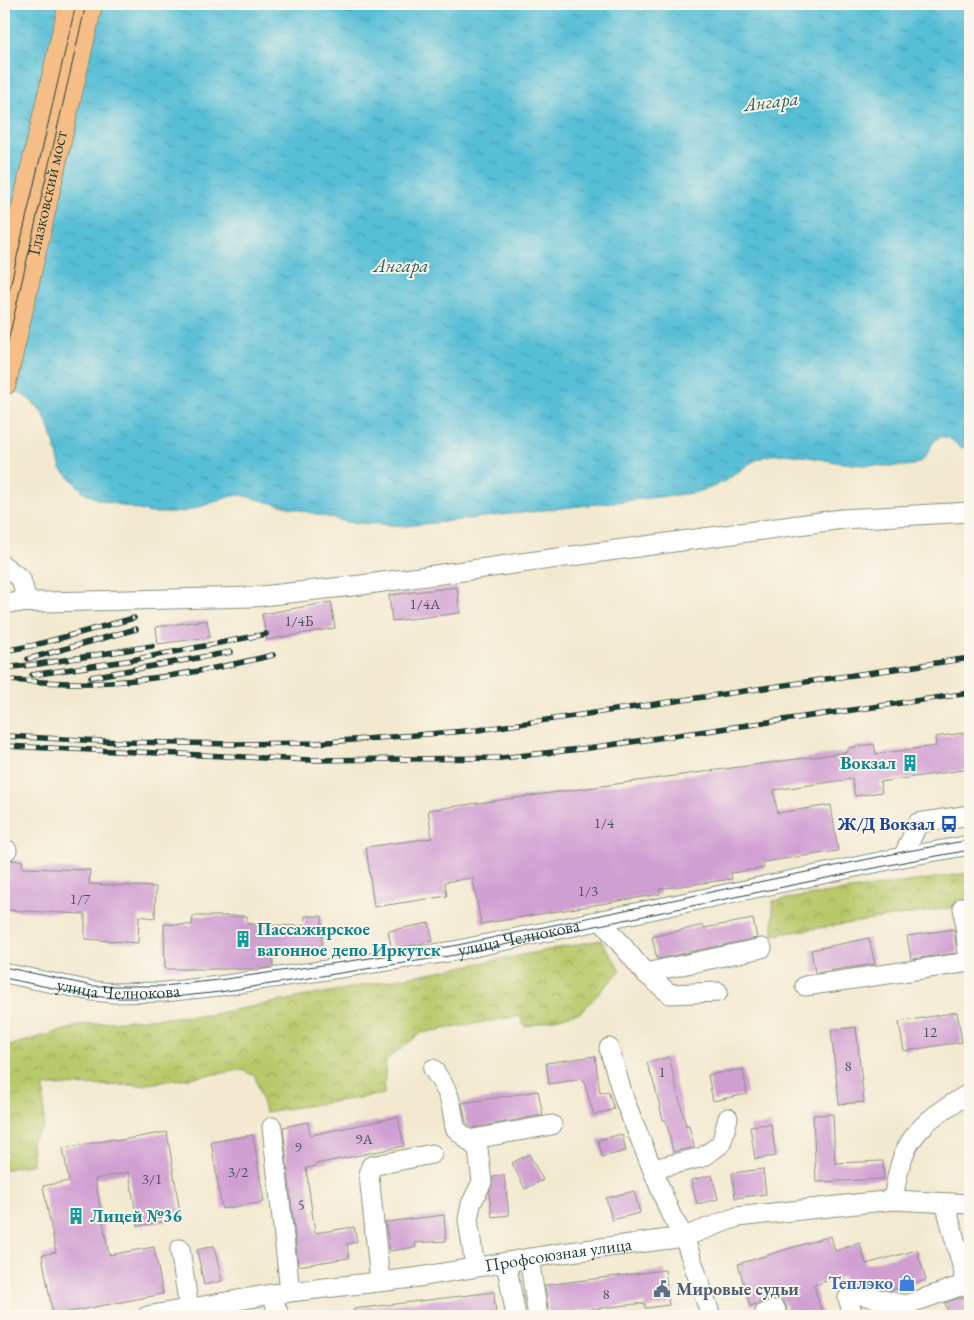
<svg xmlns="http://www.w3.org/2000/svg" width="974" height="1320" viewBox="0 0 974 1320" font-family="'EB Garamond',serif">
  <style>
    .park { fill: url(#park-crowns); stroke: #6c8350 }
    .water { fill: url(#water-ripples); stroke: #3b7e84 }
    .building { fill: #d09fd2 }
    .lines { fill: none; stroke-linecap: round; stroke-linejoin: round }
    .minor-casing { stroke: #899382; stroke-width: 21 }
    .major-casing { stroke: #899382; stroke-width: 26 }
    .minor { stroke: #fff; stroke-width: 19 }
    .major { stroke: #f6be87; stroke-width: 24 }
    .tram { stroke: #1f3d34; stroke-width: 1 }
    .rail-casing { stroke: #1f3d34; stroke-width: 5.5 }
    .rail { stroke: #fbf7ec; stroke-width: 4; stroke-dasharray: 11; stroke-linecap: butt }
    .labels { text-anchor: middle; stroke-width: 4; stroke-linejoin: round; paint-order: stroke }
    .number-label { font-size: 15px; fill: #4b565c }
    .street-label { font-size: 18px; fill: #1f3d34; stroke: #fbf7ec }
    .culture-label { font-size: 18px; font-weight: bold; fill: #0d838f; stroke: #fbf7ec; text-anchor: start }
    .transit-label { font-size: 18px; font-weight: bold; fill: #164399; stroke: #fbf7ec; text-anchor: end }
    .shop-label { font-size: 18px; font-weight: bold; fill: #366cbe; stroke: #fbf7ec; text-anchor: end }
    .service-label { font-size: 18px; font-weight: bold; fill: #4e5e75; stroke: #fbf7ec; text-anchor: start }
    .water-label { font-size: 19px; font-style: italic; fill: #2d5d5c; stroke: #fbf7ec }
  </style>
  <defs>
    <pattern id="park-crowns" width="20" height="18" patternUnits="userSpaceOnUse" patternTransform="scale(1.25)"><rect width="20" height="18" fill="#b9c96b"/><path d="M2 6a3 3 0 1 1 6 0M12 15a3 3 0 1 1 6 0" fill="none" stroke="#96a459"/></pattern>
    <pattern id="water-ripples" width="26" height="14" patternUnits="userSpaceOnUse" patternTransform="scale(1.25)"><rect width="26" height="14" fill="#57bed5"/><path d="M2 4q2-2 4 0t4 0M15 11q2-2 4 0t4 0" fill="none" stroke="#479cae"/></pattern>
  </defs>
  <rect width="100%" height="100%" fill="#fbf7ec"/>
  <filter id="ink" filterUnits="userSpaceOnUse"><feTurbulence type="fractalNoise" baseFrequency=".02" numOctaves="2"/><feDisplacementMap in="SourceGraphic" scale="10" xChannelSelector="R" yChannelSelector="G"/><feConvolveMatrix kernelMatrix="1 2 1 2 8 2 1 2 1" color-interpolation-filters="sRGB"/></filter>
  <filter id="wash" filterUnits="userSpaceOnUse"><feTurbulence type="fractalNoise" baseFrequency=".0096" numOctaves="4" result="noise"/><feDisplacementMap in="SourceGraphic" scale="20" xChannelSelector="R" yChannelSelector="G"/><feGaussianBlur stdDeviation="1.12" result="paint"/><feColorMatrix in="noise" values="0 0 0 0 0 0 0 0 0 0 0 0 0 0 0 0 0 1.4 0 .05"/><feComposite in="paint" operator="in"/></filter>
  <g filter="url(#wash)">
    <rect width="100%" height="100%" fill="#f3e9d0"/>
    <g class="park">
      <polygon points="970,873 970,905 773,935 773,901"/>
      <polygon points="601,940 621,970 581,1012 525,1027 520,1016 421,1033 386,1060 384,1094 265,1112 255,1076 242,1070 142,1085 44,1086 44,1127 31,1141 33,1164 4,1170 4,1067 7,1062 9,1046 82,1025 129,1020 208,1015"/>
    </g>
    <path class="water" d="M4 4H970V448C967 448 962 448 959 446 954 443 950 436 943 437 925 438 935 466 904 466 883 466 863 466 843 463 820 460 795 452 771 455 748 459 735 478 715 486 708 489 700 491 693 493L407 526 347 522 241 495 232 496 184 512 173 513H150L97 499 83 491 61 469 50 429 43 414 37 406 21 393 4 388Z"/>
    <g id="blocks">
      <g class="building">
        <polygon points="457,587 460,613 392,621 389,595"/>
        <polygon points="331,602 335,628 267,640 262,614"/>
        <polygon points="207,620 210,637 158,644 156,627"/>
        <polygon points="970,732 970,769 880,782 882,792 855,796 852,779 774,790 777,813 831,805 838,851 763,862 764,868 731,873 732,879 659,889 660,894 481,924 473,878 445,882 447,896 374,907 366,847 432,838 428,810 848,752 848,748 874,744 876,754 936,746 935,737"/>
        <polygon points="11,860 23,861 22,868 90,870 89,884 156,887 155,918 139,916 138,943 85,939 85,914 4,910 4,861"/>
        <polygon points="193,916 247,916 247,924 304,926 305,916 322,916 322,952 273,952 273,967 260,969 165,969 164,924 192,925"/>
        <polygon points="753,919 757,938 657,959 652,937 703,925 704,928"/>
        <polygon points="429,923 433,941 392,949 388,931"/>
        <polygon points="954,929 957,953 911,959 907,936"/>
        <polygon points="869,938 875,964 815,973 811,950"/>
        <polygon points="957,1012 962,1042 904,1051 899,1022"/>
        <polygon points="856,1027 864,1102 839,1104 831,1030"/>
        <polygon points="595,1056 600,1093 608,1091 614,1109 594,1115 583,1079 549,1084 546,1063"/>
        <polygon points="669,1057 686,1126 689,1125 694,1147 673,1152 666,1120 663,1120 655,1087 647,1063"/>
        <polygon points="743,1069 747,1094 713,1101 708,1075"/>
        <polygon points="538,1091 543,1115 472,1128 466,1122 462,1103"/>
        <polygon points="833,1114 835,1163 883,1161 884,1179 816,1182 813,1115"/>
        <polygon points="398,1117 404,1146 316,1164 316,1166 306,1168 315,1233 354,1227 357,1242 347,1244 349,1258 298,1266 283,1127 308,1122 310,1135"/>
        <polygon points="771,1124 776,1156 755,1159 750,1126"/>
        <polygon points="167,1132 181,1219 138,1226 129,1172 95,1179 109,1255 154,1247 163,1294 53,1315 42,1255 56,1252 43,1186 69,1181 63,1148 115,1139 115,1141"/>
        <polygon points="622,1134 626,1151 602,1157 598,1140"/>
        <polygon points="253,1135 264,1202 222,1209 211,1142"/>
        <polygon points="529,1154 543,1180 525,1189 512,1163"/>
        <polygon points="763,1169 766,1194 735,1198 732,1173"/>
        <polygon points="504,1175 509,1215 492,1217 489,1193 492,1187 493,1177"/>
        <polygon points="712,1175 718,1199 697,1204 691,1180"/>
        <polygon points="634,1191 640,1213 612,1220 606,1198"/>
        <polygon points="444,1215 446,1241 415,1243 416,1247 390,1251 385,1222"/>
        <polygon points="831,1236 835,1251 860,1243 866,1264 917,1250 926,1280 891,1290 873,1286 872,1282 865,1284 853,1284 846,1287 843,1276 814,1285 823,1316 785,1316 787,1307 779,1296 750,1306 738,1264"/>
        <polygon points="214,1246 222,1281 204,1285 197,1250"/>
        <polygon points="665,1270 669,1305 645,1308 645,1303 575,1311 576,1316 549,1316 545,1285"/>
        <polygon points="494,1292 496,1316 354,1316 354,1309"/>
        <polygon points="963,1297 970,1316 950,1316 945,1303"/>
      </g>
    </g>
  </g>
  <g filter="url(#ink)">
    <use href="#blocks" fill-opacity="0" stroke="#899382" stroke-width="1"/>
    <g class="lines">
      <g class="minor-casing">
        <g id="minor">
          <polyline points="4,566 21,579 27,601"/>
          <polyline points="4,603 253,597 361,585 842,519 970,512"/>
          <polyline points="4,849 7,850"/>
          <polyline points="903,857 918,823 970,815"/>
          <polyline points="963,907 969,962"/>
          <polyline points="601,920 645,973 762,948"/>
          <path id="s1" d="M4 973 92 991 114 993 164 992 219 986 454 951 903 857 970 845"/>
          <polyline points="645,973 670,994 718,992"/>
          <polyline points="805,986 970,962"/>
          <polyline points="609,1048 624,1099 671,1215 684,1237 711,1316"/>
          <path d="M433 1069C450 1093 451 1099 455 1128L478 1149 482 1182 471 1204 468 1220 475 1267"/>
          <polyline points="272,1127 290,1292"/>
          <polyline points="468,1140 552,1125"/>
          <polyline points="653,1169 703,1157 721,1144 728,1118"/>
          <path d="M893 1200C895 1188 897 1175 901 1162 911 1128 941 1110 970 1093"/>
          <polyline points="180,1249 189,1309"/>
          <polyline points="529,1258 538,1316"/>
          <polyline points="506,1262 516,1316"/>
          <polyline points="380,1281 369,1175 371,1166 432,1154"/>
          <polyline points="272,1294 279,1316"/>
          <path id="s2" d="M147 1316 272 1294 413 1278 555 1254 684 1237 737 1217 893 1200 970 1204"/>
          <polyline points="764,1316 765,1313 776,1310"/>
          <polyline points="853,1316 848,1298 857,1294 905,1305 963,1285 964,1273 945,1203"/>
        </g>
      </g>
      <g class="major-casing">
        <g id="major">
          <polyline points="4,294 71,4"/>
          <path id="s3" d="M4 383 90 4"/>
        </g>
      </g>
      <use href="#minor" class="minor"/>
      <use href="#major" class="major"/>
      <g class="tram">
        <polyline points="4,313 76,4"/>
        <polyline points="4,359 86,4"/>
        <polyline points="4,967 93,986 163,986 219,980 453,946 902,852 970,840"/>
        <polyline points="4,978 91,996 114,998 165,998 220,992 455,955 904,862 970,850"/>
      </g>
      <g class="rail-casing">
        <g id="rail">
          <polyline points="4,651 35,645 134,618"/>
          <polyline points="28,659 136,629"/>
          <polyline points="4,668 39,664 152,646"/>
          <polyline points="32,675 132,660 266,634"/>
          <polyline points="91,677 231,652"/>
          <path d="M4 680C33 681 63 684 92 683 154 681 213 670 273 655"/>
          <polyline points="4,736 122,742 236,744 315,743 478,730 970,658"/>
          <polyline points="4,746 310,760 501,758 589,748 970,693"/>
        </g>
      </g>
      <use href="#rail" class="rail"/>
    </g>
  </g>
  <defs>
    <g id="building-bare" transform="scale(1.35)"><path d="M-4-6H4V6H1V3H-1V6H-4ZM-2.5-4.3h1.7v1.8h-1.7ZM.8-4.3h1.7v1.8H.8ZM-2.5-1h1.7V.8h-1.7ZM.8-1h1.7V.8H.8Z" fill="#0f9aa8" stroke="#fbf7ec" stroke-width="2.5" paint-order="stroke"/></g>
    <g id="bus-bare" transform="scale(1.35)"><path d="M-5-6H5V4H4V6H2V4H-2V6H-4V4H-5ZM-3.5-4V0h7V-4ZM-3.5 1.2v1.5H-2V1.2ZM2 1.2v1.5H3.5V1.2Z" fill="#1a4fb4" stroke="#fbf7ec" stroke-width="2.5" paint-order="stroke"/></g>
    <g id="shop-bare" transform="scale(1.35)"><path d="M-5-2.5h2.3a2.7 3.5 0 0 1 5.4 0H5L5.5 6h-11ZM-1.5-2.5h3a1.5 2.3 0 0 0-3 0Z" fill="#3f7fe0" stroke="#fbf7ec" stroke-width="2.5" paint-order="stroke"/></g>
    <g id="civic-bare" transform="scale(1.35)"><path d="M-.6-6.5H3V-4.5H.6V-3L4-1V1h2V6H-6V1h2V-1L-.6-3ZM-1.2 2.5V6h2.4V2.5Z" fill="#5c6f8a" stroke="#fbf7ec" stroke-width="2.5" paint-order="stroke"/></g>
  </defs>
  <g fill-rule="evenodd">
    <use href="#building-bare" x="910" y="763"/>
    <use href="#bus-bare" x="949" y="824"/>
    <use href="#building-bare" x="243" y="939"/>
    <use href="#building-bare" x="76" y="1216"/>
    <use href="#shop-bare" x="907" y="1283"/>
    <use href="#civic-bare" x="662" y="1289"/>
  </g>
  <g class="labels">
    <g class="number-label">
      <text x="425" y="609">1/4А</text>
      <text x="299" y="626">1/4Б</text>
      <text x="604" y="828">1/4</text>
      <text x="588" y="896">1/3</text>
      <text x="80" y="904">1/7</text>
      <text x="930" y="1037">12</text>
      <text x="848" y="1071">8</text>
      <text x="662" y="1077">1</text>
      <text x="364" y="1144">9А</text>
      <text x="298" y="1152">9</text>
      <text x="238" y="1177">3/2</text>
      <text x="152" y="1184">3/1</text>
      <text x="301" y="1210">5</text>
      <text x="606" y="1299">8</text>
    </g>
    <g class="street-label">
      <text dy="6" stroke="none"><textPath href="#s3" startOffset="195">Глазковский мост</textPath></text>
      <text dy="6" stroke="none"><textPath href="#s1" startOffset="521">улица Челнокова</textPath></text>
      <text dy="6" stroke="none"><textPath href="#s1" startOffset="116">улица Челнокова</textPath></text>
      <text dy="6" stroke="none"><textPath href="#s2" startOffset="416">Профсоюзная улица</textPath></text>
    </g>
    <g class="culture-label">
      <text x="896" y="769" text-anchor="end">Вокзал</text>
      <text x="257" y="935">Пассажирское<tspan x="257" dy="21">вагонное депо Иркутск</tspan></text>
      <text x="90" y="1222">Лицей №36</text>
    </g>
    <g class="transit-label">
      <text x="935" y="830">Ж/Д Вокзал</text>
    </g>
    <g class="shop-label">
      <text x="893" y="1289">Теплэко</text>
    </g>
    <g class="service-label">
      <text x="676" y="1295">Мировые судьи</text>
    </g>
    <g class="water-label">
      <text transform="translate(771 101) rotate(-7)" y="7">Ангара</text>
      <text x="401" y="272">Ангара</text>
    </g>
  </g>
  <rect width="974" height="1320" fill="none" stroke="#fbf7ec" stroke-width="20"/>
</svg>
